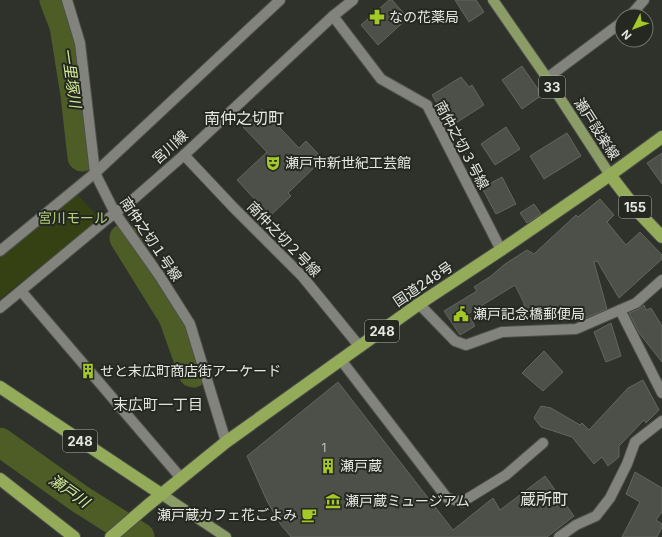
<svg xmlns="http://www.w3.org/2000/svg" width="662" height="537" viewBox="0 0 662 537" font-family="Inter,'Noto Sans JP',sans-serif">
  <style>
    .green { fill: #354113 }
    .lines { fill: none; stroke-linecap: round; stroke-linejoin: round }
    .river { stroke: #4e5d26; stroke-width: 29 }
    .building { fill: #4d4f49; stroke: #63665f }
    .minor-casing { stroke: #4d4f4a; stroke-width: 12 }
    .major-casing { stroke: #4d4f4a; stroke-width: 12 }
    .highway-casing { stroke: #4d4f4a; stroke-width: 14 }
    .minor { stroke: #81837c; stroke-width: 10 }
    .major { stroke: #8c9c67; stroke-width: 10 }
    .highway { stroke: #94ac59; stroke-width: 12 }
    .labels { text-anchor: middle; stroke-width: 4; stroke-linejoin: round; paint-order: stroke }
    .number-label { font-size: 12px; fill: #bfc1bc }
    .shield { fill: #252721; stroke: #abada9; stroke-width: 1 }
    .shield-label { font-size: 13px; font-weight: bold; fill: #e5e7e3 }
    .poi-label { font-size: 14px; fill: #e5e7e3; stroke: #252721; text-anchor: start }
    .street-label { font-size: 14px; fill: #e5e7e3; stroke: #252721 }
    .park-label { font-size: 14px; fill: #b6ce7c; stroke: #252721 }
    .water-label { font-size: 15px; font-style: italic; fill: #d1ea96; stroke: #252721 }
    .neighbourhood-label { font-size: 15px; fill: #e5e7e3; stroke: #252721 }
    .quarter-label { font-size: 16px; fill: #e5e7e3; stroke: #252721 }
  </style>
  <rect width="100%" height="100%" fill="#2f312b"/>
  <polygon class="green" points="76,193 100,219 0,299 0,254"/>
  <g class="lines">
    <g class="river">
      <polyline points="54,0 64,26 75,95 82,157"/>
      <polyline points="124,238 173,317 193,373"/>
      <polyline points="0,442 80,499 140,537"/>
    </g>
  </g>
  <g class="building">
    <polygon points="389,0 392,0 408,18 378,45 361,25"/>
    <polygon points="455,0 476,0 484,12 469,22"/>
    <polygon points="522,66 542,95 522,109 502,80"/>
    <polygon points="461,77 469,87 472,85 484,105 451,126 432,95"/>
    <polygon points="262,109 299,148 306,141 323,159 288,193 291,196 270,216 237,180 267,152 243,127"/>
    <polygon points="506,127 520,149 495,165 481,144"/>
    <polygon points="567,133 581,156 544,179 530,156"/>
    <polygon points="662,153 662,184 647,163"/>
    <polygon points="502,177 516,204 496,214 482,188"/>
    <polygon points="600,199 614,215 607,222 626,245 640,232 662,255 662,259 619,298 597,261 594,262 607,309 580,320 560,321 560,319 524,320 524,303 515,285 468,314 475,326 460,335 444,311 477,291 474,287 491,276 505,264 527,250 534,254 576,215 578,217"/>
    <polygon points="534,204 541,214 527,223 520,213"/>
    <polygon points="644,305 646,310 651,308 662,326 662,362 639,333 629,313 639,309"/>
    <polygon points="611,323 621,356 606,362 594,332"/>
    <polygon points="544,351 563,372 543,391 522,373"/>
    <polygon points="643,380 659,410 646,423 644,420 619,446 619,457 608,466 602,457 594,464 572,437 541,427 534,418 541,406 551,408 580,425 582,423 589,430 628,388"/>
    <polygon points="338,382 453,530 493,498 500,510 545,476 574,516 547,537 291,537 281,525 267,501 247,456"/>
    <polygon points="635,472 662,488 662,512 656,520 662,524 662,527 657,537 622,537 640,502 626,494"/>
  </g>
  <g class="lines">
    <g class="minor-casing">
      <g id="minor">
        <polyline points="67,0 80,43 95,173 115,213 159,275 190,324 226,442"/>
        <polyline points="333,16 381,79 427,105 501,250"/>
        <polyline points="630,16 644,0"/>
        <polyline points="547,78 622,22"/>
        <polyline points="184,155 233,207 302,276 360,347"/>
        <polyline points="0,251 95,173 280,0"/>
        <polyline points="21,291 181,478"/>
        <polyline points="419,304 455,341 466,345 502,332 576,329 636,303 662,280"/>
        <polyline points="0,308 106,220 136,197 184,155 333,16 353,0"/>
        <polyline points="620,310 662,393"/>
        <polyline points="341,360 447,498 462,502 506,475 543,443"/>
        <polyline points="559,537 576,525 596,516 610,498 627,464 635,442 662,421"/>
      </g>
    </g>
    <g class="major-casing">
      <g id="major">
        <polyline points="493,0 547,78 610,175"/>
        <polyline points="161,494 226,537"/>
      </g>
    </g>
    <g class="highway-casing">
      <g id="highway">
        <polyline points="610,175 640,214 662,237"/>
        <polyline points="0,387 161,494"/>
        <polyline points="0,479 74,537"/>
        <polyline points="111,537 147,506 226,442 419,304 501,250 610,175 662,137"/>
      </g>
    </g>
    <use href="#minor" class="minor"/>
    <use href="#major" class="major"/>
    <use href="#highway" class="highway"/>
  </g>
  <defs>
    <g id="pharmacy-bare" transform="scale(1.2)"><path d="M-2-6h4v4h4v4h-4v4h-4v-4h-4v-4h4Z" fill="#a4c825" stroke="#252721" stroke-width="2.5" paint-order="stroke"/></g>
    <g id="theatre-bare" transform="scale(1.2)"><path d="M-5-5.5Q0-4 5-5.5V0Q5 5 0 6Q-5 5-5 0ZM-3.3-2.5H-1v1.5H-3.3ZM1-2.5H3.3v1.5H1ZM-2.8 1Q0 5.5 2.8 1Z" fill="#a4c825" stroke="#252721" stroke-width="2.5" paint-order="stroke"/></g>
    <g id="civic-bare" transform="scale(1.2)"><path d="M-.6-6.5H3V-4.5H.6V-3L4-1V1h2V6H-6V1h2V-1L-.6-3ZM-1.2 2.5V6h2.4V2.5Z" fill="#a4c825" stroke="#252721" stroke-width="2.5" paint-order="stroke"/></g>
    <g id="building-bare" transform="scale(1.2)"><path d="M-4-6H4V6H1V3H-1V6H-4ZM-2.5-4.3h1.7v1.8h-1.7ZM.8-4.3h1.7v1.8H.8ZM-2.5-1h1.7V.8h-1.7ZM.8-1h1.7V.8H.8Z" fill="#a4c825" stroke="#252721" stroke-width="2.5" paint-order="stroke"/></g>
    <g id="museum-bare" transform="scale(1.2)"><path d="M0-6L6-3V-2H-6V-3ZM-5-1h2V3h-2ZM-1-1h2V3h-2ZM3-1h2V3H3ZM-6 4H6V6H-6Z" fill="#a4c825" stroke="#252721" stroke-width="2.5" paint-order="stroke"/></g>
    <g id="cafe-bare" transform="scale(1.2)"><path d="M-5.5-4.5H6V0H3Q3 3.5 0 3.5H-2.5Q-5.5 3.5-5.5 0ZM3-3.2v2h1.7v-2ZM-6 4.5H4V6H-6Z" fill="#a4c825" stroke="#252721" stroke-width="2.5" paint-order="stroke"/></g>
  </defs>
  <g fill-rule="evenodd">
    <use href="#pharmacy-bare" x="377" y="17"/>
    <use href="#theatre-bare" x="273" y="163"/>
    <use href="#civic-bare" x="461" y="314"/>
    <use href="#building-bare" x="88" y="371"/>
    <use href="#building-bare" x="328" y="466"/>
    <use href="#museum-bare" x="333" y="501"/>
    <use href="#cafe-bare" x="309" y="515"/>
  </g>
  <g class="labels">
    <g class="number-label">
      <text x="324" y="452">1</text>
    </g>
    <g class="shield">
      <rect x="539" y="76" width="26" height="22" rx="3"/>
      <rect x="619" y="196" width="32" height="22" rx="3"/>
      <rect x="365" y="320" width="34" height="22" rx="3"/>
      <rect x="63" y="430" width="34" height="22" rx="3"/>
    </g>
    <g class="shield-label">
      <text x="552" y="92">33</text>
      <text x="635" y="212">155</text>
      <text x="382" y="336">248</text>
      <text x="80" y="446">248</text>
    </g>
    <g class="poi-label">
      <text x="389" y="22">なの花薬局</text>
      <text x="285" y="168">瀬戸市新世紀工芸館</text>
      <text x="473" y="319">瀬戸記念橋郵便局</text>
      <text x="100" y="376">せと末広町商店街アーケード</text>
      <text x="340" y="471">瀬戸蔵</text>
      <text x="345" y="506">瀬戸蔵ミュージアム</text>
      <text x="297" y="520" text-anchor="end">瀬戸蔵カフェ花ごよみ</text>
    </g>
    <g class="street-label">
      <text transform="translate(597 129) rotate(57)" y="5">瀬戸設楽線</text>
      <text transform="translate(462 145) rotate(62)" y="5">南仲之切３号線</text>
      <text transform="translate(170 147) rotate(-42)" y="5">宮川線</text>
      <text transform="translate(151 239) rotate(56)" y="5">南仲之切１号線</text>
      <text transform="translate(284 239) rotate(46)" y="5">南仲之切２号線</text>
      <text transform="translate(423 284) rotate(-34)" y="5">国道248号</text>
    </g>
    <g class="park-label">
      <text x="73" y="223">宮川モール</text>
    </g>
    <g class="water-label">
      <text transform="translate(71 78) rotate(82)" y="5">一里塚川</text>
      <text transform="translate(69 491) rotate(35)" y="5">瀬戸川</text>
    </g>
    <g class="neighbourhood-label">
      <text x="158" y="410">末広町一丁目</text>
    </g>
    <g class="quarter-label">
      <text x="244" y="124">南仲之切町</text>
      <text x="544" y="505">蔵所町</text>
    </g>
  </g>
  <g transform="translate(634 28) rotate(228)"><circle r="19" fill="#252721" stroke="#72746f"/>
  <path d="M0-3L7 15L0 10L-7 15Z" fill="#a4c825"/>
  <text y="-6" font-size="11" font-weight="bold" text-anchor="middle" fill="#e5e7e3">N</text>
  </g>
</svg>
